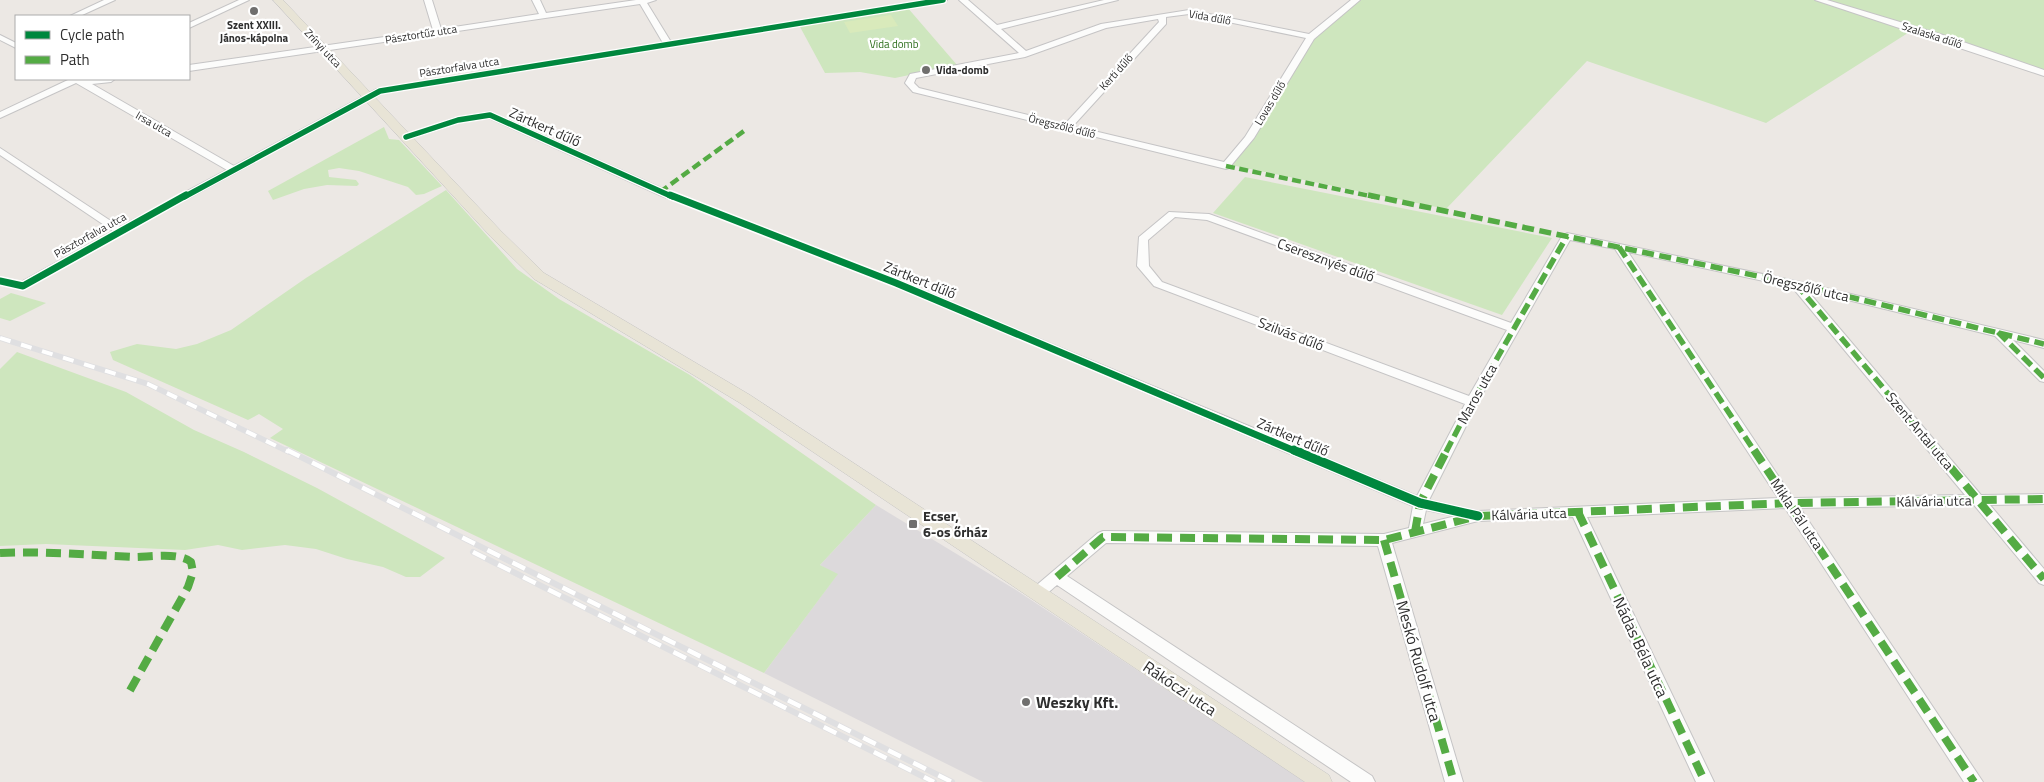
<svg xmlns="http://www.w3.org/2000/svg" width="2044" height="782" viewBox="0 0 2044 782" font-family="'Titillium Web',sans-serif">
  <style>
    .industrial { fill: #dcd9db }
    .green { fill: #cee6be }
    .pitch { fill: #d9eabb }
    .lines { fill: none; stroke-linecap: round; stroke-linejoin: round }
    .minor-casing { stroke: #c5c4c5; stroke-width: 2 }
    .major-casing { stroke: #c6c5c4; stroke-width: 1 }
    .minor { fill: #fcfcfb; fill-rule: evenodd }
    .major { fill: #e8e4d6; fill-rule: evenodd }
    .rail-far1-casing { stroke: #dfdfe1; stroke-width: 5.5 }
    .rail-casing { stroke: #dfdfe1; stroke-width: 6 }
    .rail-far1 { stroke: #fff; stroke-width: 4; stroke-dasharray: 11; stroke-linecap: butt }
    .rail { stroke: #fff; stroke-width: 4.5; stroke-dasharray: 14; stroke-linecap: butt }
    .quiet-far2 { stroke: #54ab44; stroke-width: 4.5; stroke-dasharray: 9 4.5; stroke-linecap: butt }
    .quiet-far1 { stroke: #54ab44; stroke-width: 5.5; stroke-dasharray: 12 5.5; stroke-linecap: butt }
    .quiet { stroke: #54ab44; stroke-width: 8; stroke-dasharray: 15 8; stroke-linecap: butt }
    .cycleway-far2-casing { stroke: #fff; stroke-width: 8 }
    .cycleway-far1-casing { stroke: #fff; stroke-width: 10 }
    .cycleway-casing { stroke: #fff; stroke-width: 12 }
    .cycleway-far2 { stroke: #00873e; stroke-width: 5.5 }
    .cycleway-far1 { stroke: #00873e; stroke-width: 7 }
    .cycleway { stroke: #00873e; stroke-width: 9 }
    .poi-dot { fill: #706f6e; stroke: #fff; stroke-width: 2 }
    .labels { text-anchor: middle; stroke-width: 4.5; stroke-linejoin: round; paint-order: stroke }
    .far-street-label { font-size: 11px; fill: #2e2e2e; stroke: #fff }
    .far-poi-label { font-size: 11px; font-weight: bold; fill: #2e2e2e; stroke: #fff }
    .far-park-label { font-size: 11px; fill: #2c6e1b; stroke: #fff }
    .street-label { font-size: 14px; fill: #2e2e2e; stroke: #fff }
    .poi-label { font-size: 14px; font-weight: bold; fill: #2e2e2e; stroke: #fff; text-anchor: start }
    .near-street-label { font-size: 16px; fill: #2e2e2e; stroke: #fff }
    .near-poi-label { font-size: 16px; font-weight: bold; fill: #2e2e2e; stroke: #fff; text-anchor: start }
  </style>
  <rect width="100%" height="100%" fill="#ece8e4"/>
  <polygon class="industrial" points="876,505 1016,590 1306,782 983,782 764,673 837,575 820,565"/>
  <g class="green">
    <polygon points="1359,0 2044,0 2044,75 1911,31 1766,123 1587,61 1446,209 1231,165 1312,40"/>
    <polygon points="907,7 957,65 895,78 860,72 825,73 799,25"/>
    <polygon points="384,127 389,139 399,140 442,186 424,194 416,195 408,187 359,171 339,168 328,170 329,177 356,180 359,184 357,186 327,185 304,189 273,200 268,191"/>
    <polygon points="1245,177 1552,238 1502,315 1213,213"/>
    <polygon points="446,190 517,269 559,299 690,375 876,505 820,565 838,574 764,673 270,438 283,429 259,414 248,420 113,360 110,352 137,344 176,349 197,344 231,330 306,278"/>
    <polygon points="11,293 46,303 10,321 0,318 0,299"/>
    <polygon points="17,352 126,392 194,430 244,452 317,488 445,558 420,577 406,577 383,567 347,559 316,549 285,545 242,550 218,545 185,550 46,544 0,546 0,369"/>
  </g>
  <polygon class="pitch" points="891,15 898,26 850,33 844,22"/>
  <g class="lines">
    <g class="minor-casing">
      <g id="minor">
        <polygon points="104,0 115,0 80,16 70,16"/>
        <polygon points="239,0 249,0 189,28 189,23"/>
        <polygon points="424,0 432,0 441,29 539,14 532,0 540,0 546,13 636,0 656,0 647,3 671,42 928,0 947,0 943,2 382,93 124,233 27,288 23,289 0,284 0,278 21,282 113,231 0,155 0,148 120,227 227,170 76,83 0,118 0,112 70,79 115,79 111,82 92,84 234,166 377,89 663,43 640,4 189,71 189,65 433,30"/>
        <path d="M959 0H968L997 25 1104 0H1118L1001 29 1026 51 1101 24 1189 10 1309 34 1351 0H1360L1314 39 1254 138 1229 168 1226 169 913 92 905 83 910 74 1019 53ZM1189 14 1306 38 1245 137 1224 162 1073 126 1166 24V17ZM1158 19 1159 22 1065 124 919 88 914 83 916 78 1025 57 1106 28Z"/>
        <polygon points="1815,0 1827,0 1943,35 2044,70 2044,76"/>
        <polygon points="0,35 16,43 16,48 0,40"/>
        <path d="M490 112 670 192 900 281 1417 496 1465 404 1154 286 1137 266 1139 237 1169 212 1209 214 1511 323 1562 236 1567 233 1796 281 2044 340V348L2013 340 2044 371V382L2040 381 1995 336 1807 290 1981 495 2044 494V504L1990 505 2044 569V585L2039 583 1974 505 1800 508 1983 782H1964L1785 508 1587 517 1714 782H1696L1573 517 1478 521 1392 543 1463 782H1445L1378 546 1106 543 1067 576 1372 776 1375 782H1351L1057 585C1049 591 1042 601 1032 597L1030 593 1032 589 1098 533 1103 531 1384 534 1409 528 1413 506 892 285 662 196 489 118 460 122 406 140 401 137 455 118ZM1175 217 1207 220 1507 330 1469 396 1162 282 1149 266 1148 240ZM1570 240 1615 249 1778 498 1478 511 1429 500 1478 402ZM1628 252 1792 287 1965 495 1793 498ZM1426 510 1456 516 1423 524Z"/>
      </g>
    </g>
    <g class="major-casing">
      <polygon id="major" points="273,0 283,0 501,231 544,273 750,395 1329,775 1332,782 1305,782 740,403 534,279 491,237"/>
    </g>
    <use href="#minor" class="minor"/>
    <use href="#major" class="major"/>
    <g class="rail-far1-casing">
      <polyline id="rail-far1" points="0,338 148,384 289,452"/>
    </g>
    <g class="rail-casing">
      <g id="rail">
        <polyline points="287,450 952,782"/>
        <polyline points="473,552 934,782"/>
      </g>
    </g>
    <use href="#rail-far1" class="rail-far1"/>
    <use href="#rail" class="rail"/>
    <g class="quiet-far2">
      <polyline points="1226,166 1375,197"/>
      <polyline points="660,192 744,131"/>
    </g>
    <g class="quiet-far1">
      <polyline points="1368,195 1796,284 2044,344"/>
      <polyline points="1619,247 1755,452"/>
      <polyline points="1796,284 1937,452"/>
      <polyline points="1998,332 2044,378"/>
      <polyline points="1446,452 1472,402 1567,236"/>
    </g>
    <g class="quiet">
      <polyline points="1754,450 1974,782"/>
      <polyline points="1936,450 2044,579"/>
      <polyline points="1578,512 1705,782"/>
      <polyline points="1415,532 1420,503 1447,450"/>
      <polyline points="1384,540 1454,782"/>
      <path d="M0 553C45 551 89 555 135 557 149 557 180 552 191 562L193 572 188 587 128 694"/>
      <polyline points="1057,577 1103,537 1384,540 1478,516 1790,503 2044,499"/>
    </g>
    <g class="cycleway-far2-casing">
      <g id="cycleway-far2">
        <polyline points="406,137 458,120 490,115 673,197"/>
        <polyline points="184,197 380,91 943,0"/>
      </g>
    </g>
    <g class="cycleway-far1-casing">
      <g id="cycleway-far1">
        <polyline points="670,195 896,283 1297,452"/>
        <polyline points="0,281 23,286 186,195"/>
      </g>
    </g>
    <g class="cycleway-casing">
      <polyline id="cycleway" points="1294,450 1420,503 1478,516"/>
    </g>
    <use href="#cycleway-far2" class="cycleway-far2"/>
    <use href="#cycleway-far1" class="cycleway-far1"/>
    <use href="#cycleway" class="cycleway"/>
  </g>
  <g class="poi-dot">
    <circle cx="254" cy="11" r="5"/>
    <circle cx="926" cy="70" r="5"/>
    <rect x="908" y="519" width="10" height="10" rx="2.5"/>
    <circle cx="1026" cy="702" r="5"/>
  </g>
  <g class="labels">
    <g class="far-street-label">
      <text transform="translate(1210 17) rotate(10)" y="4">Vida dűlő</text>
      <text transform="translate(421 34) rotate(-9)" y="4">Pásztortűz utca</text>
      <text transform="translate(1932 35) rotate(18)" y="4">Szalaska dűlő</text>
      <text transform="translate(323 48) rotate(47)" y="4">Zrínyi utca</text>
      <text transform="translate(459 67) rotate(-9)" y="4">Pásztorfalva utca</text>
      <text transform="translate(1116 72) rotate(-48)" y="4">Kerti dűlő</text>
      <text transform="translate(1270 103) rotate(-59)" y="4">Lovas dűlő</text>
      <text transform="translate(154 124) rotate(30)" y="4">Irsa utca</text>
      <text transform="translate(1062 126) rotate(14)" y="4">Öregszőlő dűlő</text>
      <text transform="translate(90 235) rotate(-29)" y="4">Pásztorfalva utca</text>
    </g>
    <g class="far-poi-label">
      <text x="254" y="29">Szent XXIII.<tspan x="254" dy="13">János-kápolna</tspan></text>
      <text x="936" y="74" text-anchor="start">Vida-domb</text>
    </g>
    <g class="far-park-label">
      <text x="894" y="48">Vida domb</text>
    </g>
    <g class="street-label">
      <text transform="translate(545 127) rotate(24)" y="5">Zártkert dűlő</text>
      <text transform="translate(1326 260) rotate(20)" y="5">Cseresznyés dűlő</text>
      <text transform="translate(920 280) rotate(22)" y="5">Zártkert dűlő</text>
      <text transform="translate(1806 287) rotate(13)" y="5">Öregszőlő utca</text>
      <text transform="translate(1291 334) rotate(21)" y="5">Szilvás dűlő</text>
      <text transform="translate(1477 394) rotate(-61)" y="5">Maros utca</text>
      <text transform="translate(1920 431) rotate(50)" y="5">Szent Antal utca</text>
      <text transform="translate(1293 437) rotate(23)" y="5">Zártkert dűlő</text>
      <text transform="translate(1934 501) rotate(-1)" y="5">Kálvária utca</text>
      <text transform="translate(1529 514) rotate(-2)" y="5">Kálvária utca</text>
      <text transform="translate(1797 514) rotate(56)" y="5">Mikla Pál utca</text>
    </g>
    <g class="poi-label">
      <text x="923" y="521">Ecser,<tspan x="923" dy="16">6-os őrház</tspan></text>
    </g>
    <g class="near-street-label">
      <text transform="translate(1641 647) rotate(65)" y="6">Nádas Béla utca</text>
      <text transform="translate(1419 661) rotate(74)" y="6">Meskó Rudolf utca</text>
      <text transform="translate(1180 688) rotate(34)" y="6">Rákóczi utca</text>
    </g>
    <g class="near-poi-label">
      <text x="1036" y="708">Weszky Kft.</text>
    </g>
  </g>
  <rect x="15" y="15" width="175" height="65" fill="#ffffff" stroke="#ababab"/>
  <rect x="25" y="31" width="25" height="8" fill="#00873e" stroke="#ababab"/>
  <text x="60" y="40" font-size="15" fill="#2e2e2e">Cycle path</text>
  <rect x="25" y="56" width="25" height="8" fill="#54ab44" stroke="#ababab"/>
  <text x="60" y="65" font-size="15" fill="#2e2e2e">Path</text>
</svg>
